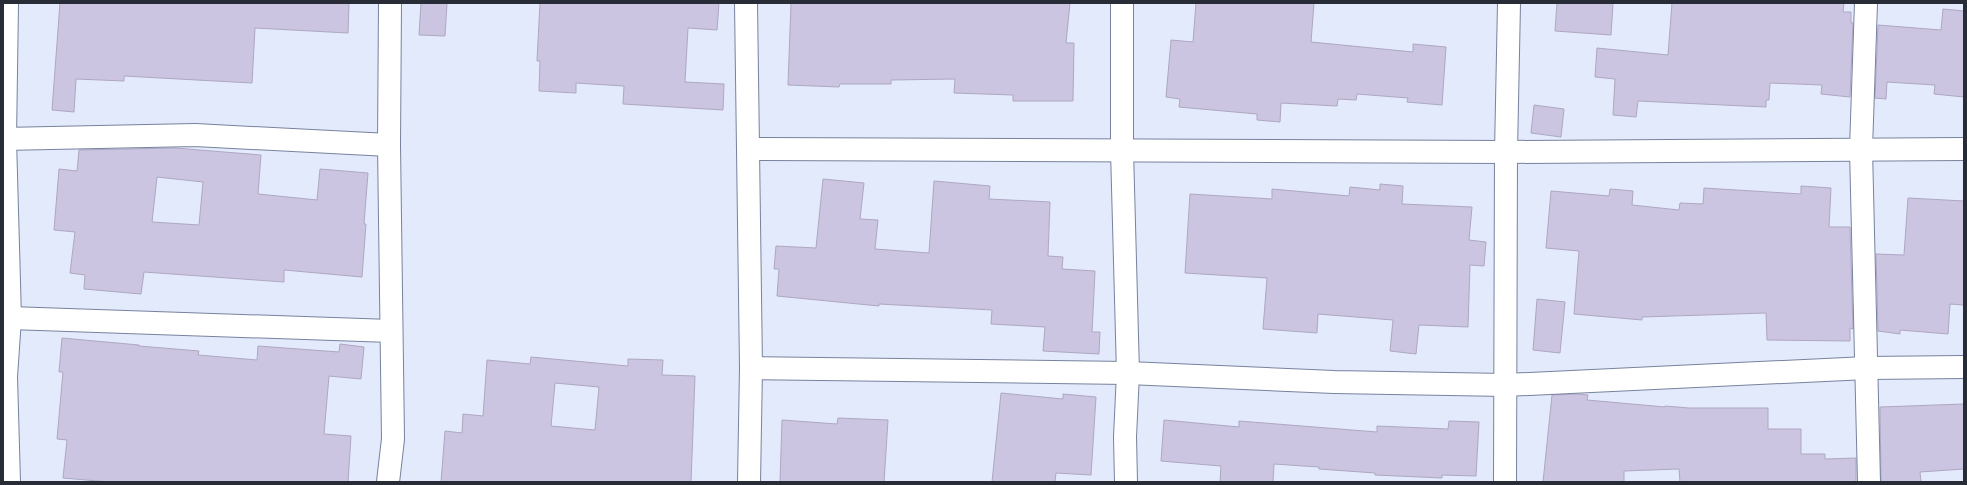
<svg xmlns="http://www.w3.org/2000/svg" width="1967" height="485" viewBox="0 0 1967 485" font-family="'Fira Sans',sans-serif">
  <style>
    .building { fill: #ccc5e2; stroke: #aea7c3; fill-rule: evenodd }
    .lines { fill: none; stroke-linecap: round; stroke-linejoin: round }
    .minor-casing { stroke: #77839d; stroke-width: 24 }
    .minor { stroke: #fff; stroke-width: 22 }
  </style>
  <rect width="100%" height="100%" fill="#e2eafb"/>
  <g class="building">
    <polygon points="60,3 349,3 348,33 255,28 252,83 124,76 124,81 76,79 74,112 52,110"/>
    <polygon points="421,3 447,3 445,36 419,35"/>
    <polygon points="540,3 719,3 717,30 688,28 685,82 724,84 723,110 623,104 624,86 576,83 576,93 539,91 540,61 537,61"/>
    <polygon points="791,3 1070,3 1066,43 1074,43 1073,101 1013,101 1013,95 954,93 955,79 891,80 891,84 840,84 839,87 788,85"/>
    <polygon points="1196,3 1314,3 1311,42 1413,52 1413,44 1446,47 1442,105 1407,102 1408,98 1357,94 1356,100 1338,99 1337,106 1281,103 1280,122 1257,120 1257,114 1179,107 1180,99 1166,97 1171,40 1193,42"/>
    <polygon points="1557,3 1613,3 1611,35 1555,31"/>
    <polygon points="1672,3 1844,3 1843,12 1851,12 1851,23 1853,23 1850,97 1821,94 1822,85 1770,83 1769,100 1766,100 1766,107 1638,101 1636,117 1613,115 1615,79 1595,77 1597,48 1668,55"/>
    <polygon points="1943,9 1964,11 1964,97 1934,94 1935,85 1887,82 1886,99 1875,98 1878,25 1941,30"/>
    <polygon points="1534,105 1564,109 1561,137 1531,133"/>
    <path d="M175 148 261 155 258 194 317 200 320 169 368 173 364 224H366L362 277 284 270V282L144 272 141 294 84 289 85 275 70 273 75 232 54 230 59 169 77 171 79 150ZM157 177 203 182 199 225 152 222Z"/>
    <polygon points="823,179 864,183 860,219 878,220 875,249 929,253 934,181 990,186 989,199 1050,202 1048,256 1063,257 1062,269 1095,271 1092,332 1100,332 1099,354 1043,351 1045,327 991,324 992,310 879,304 879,306 777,296 779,269 774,269 776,246 816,248"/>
    <polygon points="1380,184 1403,186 1402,204 1472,207 1469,240 1486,242 1484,266 1470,265 1468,327 1419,325 1416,354 1390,351 1393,320 1318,314 1317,333 1263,329 1267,278 1185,273 1190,194 1272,199 1272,189 1349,196 1350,187 1380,190"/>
    <polygon points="1801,186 1831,188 1829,227 1850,227 1853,329 1850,328 1850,341 1767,340 1766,313 1642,317 1642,320 1574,314 1579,251 1546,248 1551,191 1609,196 1610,189 1633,191 1632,205 1679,210 1680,203 1703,204 1704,188 1801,194"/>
    <polygon points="1908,198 1964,201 1964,305 1950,304 1948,334 1900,330 1900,334 1878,331 1876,254 1904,255"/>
    <polygon points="1537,299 1565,302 1560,353 1533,350"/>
    <polygon points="62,338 139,345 139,346 199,351 198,355 257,360 258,346 339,352 340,344 364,347 361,379 329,376 324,434 351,436 348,482 109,482 63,478 67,440 57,439 63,372 59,372"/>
    <path d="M531 357 628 366V359L663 360 662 375 695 376 691 482H441L445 431 462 433 463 414 483 416 487 360 530 364ZM555 383 599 387 595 430 551 426Z"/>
    <polygon points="1001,393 1063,399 1063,394 1096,397 1091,475 1056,473 1055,482 992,482"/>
    <polygon points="1576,394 1588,395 1587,400 1665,407 1665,406 1689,408 1768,408 1768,429 1801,429 1801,454 1825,454 1825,459 1856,458 1856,482 1680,482 1679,469 1624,471 1624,482 1543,482 1552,395"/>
    <polygon points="1964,404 1964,469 1920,472 1921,482 1881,482 1880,407"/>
    <polygon points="838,418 888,420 884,482 780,482 782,420 837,424"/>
    <polygon points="1164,420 1239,427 1239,421 1377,432 1377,426 1448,429 1449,421 1479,422 1476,476 1442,475 1442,478 1375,475 1375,473 1319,469 1319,467 1274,464 1273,482 1220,482 1221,466 1161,461"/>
  </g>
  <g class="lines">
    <g class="minor-casing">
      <g id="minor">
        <polyline points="7,3 5,139 10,318 6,377 9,482"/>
        <polyline points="746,3 751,368 749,482"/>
        <polyline points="1122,3 1122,150 1128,373 1125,437 1126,482"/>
        <polyline points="1866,3 1861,149 1869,482"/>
        <polyline points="3,139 195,135 389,145"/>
        <polyline points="748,149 1506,152 1964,149"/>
        <polyline points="10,318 391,331"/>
        <polyline points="751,368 1128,373 1334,382 1506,385 1867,368 1964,367"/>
        <polyline points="388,482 393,439 389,145 390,3"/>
        <polyline points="1505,482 1506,152 1509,3"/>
      </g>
    </g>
    <use href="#minor" class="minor"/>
  </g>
  <rect width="1967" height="485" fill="none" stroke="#272c37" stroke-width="8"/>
</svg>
